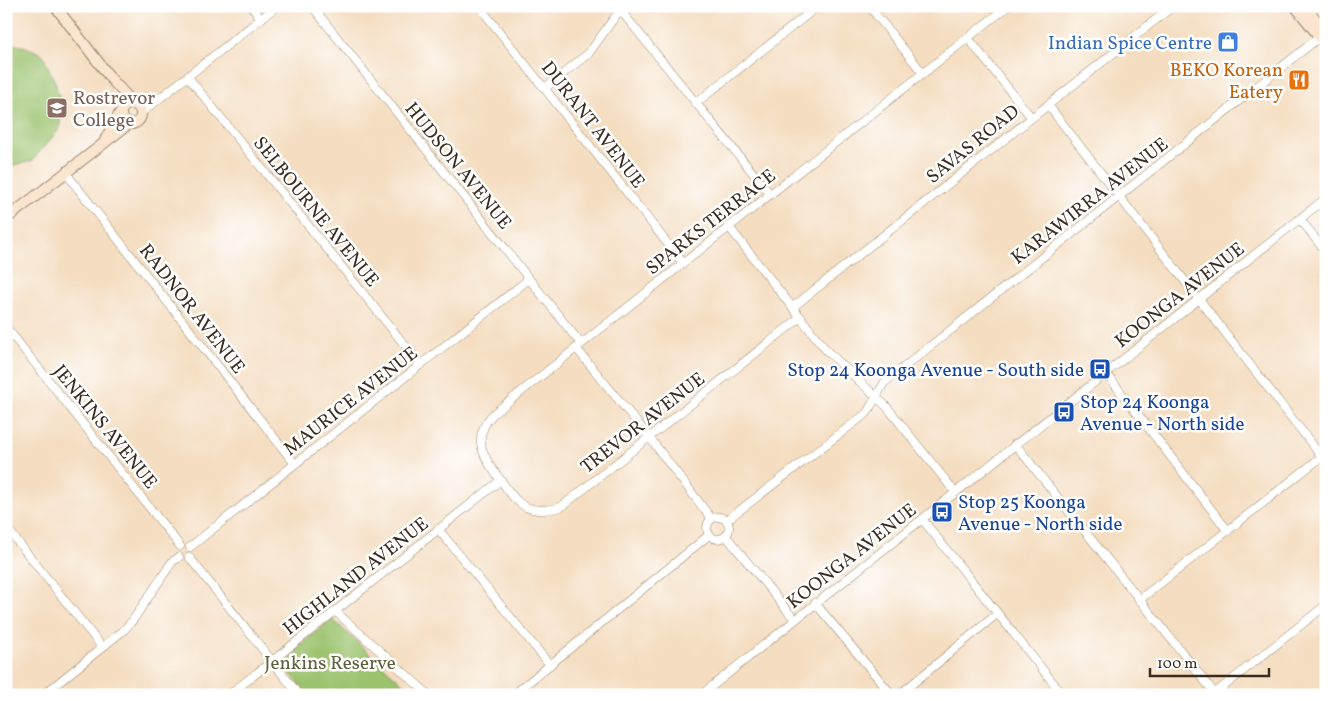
<svg xmlns="http://www.w3.org/2000/svg" width="1332" height="701" viewBox="0 0 1332 701" font-family="Vollkorn,serif">
  <style>
    .green { fill: #9cc36e; stroke: #6c7646 }
    .lines { fill: none; stroke-linecap: round; stroke-linejoin: round }
    .minor-casing { stroke: #98846f; stroke-width: 9 }
    .secondary-casing { stroke: #98846f; stroke-width: 12 }
    .minor { stroke: #fff; stroke-width: 8 }
    .secondary { stroke: #fbe5cf; stroke-width: 10 }
    .labels { text-anchor: middle; stroke-width: 5; stroke-linejoin: round; paint-order: stroke }
    .shop-label { font-size: 19px; fill: #366cbe; stroke: #fff; text-anchor: end }
    .food-label { font-size: 19px; fill: #c56008; stroke: #fff; text-anchor: end }
    .education-label { font-size: 19px; fill: #785e54; stroke: #fff; text-anchor: start }
    .street-label { font-size: 19px; fill: #3b2a1e; stroke: #fff }
    .transit-label { font-size: 19px; fill: #164399; stroke: #fff; text-anchor: start }
    .park-label { font-size: 19px; fill: #5d603a; stroke: #fff }
  </style>
  <rect width="100%" height="100%" fill="#fff"/>
  <filter id="ink" filterUnits="userSpaceOnUse"><feTurbulence type="fractalNoise" baseFrequency=".02" numOctaves="2"/><feDisplacementMap in="SourceGraphic" scale="10" xChannelSelector="R" yChannelSelector="G"/><feConvolveMatrix kernelMatrix="1 2 1 2 8 2 1 2 1" color-interpolation-filters="sRGB"/></filter>
  <filter id="wash" filterUnits="userSpaceOnUse"><feTurbulence type="fractalNoise" baseFrequency=".0096" numOctaves="4" result="noise"/><feDisplacementMap in="SourceGraphic" scale="20" xChannelSelector="R" yChannelSelector="G"/><feGaussianBlur stdDeviation="1.12" result="paint"/><feColorMatrix in="noise" values="0 0 0 0 0 0 0 0 0 0 0 0 0 0 0 0 0 1.4 0 .05"/><feComposite in="paint" operator="in"/></filter>
  <g filter="url(#wash)">
    <rect width="100%" height="100%" fill="#f4ddc0"/>
    <g class="green">
      <polygon points="6,43 26,47 42,54 55,82 61,105 60,128 32,161 6,167"/>
      <polygon points="332,619 415,695 308,695 280,661"/>
    </g>
  </g>
  <g filter="url(#ink)">
    <g class="lines">
      <g class="minor-casing">
        <g id="minor">
          <polyline points="251,6 261,19"/>
          <polyline points="312,6 581,344"/>
          <polyline points="479,6 683,263"/>
          <polyline points="617,6 770,194"/>
          <polyline points="869,6 922,72"/>
          <polyline points="968,38 1031,117"/>
          <polyline points="188,77 421,365"/>
          <polyline points="545,88 589,53 622,7"/>
          <polyline points="696,103 818,6"/>
          <polyline points="1048,105 1322,457"/>
          <polyline points="141,113 277,6"/>
          <polyline points="65,172 295,464"/>
          <polyline points="1300,219 1326,252"/>
          <polyline points="729,227 826,350 887,407 955,492"/>
          <polyline points="793,307 1173,6"/>
          <path d="M801 317 561 507C549 510 538 512 526 507 515 502 509 491 502 482 485 459 469 439 493 414L1008 6"/>
          <polyline points="6,327 180,546"/>
          <polyline points="576,348 649,437 711,518"/>
          <polyline points="1106,373 1228,531"/>
          <polyline points="1015,444 1216,695"/>
          <circle cx="718" cy="528" r="11"/>
          <polyline points="922,519 1063,695"/>
          <polyline points="727,520 867,413 884,383 1322,35"/>
          <polyline points="6,527 102,647"/>
          <polyline points="438,529 550,665"/>
          <polyline points="726,536 795,620"/>
          <polyline points="190,547 529,279"/>
          <polyline points="189,557 299,695"/>
          <polyline points="1139,600 1324,455"/>
          <polyline points="815,603 892,695"/>
          <polyline points="335,611 429,695"/>
          <polyline points="43,695 124,630 133,620 172,562 179,557"/>
          <polyline points="229,695 501,480"/>
          <polyline points="513,695 709,535"/>
          <polyline points="701,695 1326,198"/>
          <polyline points="899,695 997,614"/>
          <polyline points="1213,695 1326,605"/>
        </g>
      </g>
      <g class="secondary-casing">
        <g id="secondary">
          <polyline points="55,6 112,80 134,104"/>
          <polyline points="1295,6 1326,45"/>
          <polyline points="1305,6 1326,32"/>
          <circle cx="131" cy="114" r="10"/>
          <polyline points="105,140 121,111"/>
          <polyline points="6,219 130,123"/>
        </g>
      </g>
      <use href="#minor" class="minor"/>
      <use href="#secondary" class="secondary"/>
    </g>
  </g>
  <defs>
    <g id="shop-square" transform="scale(1.125)"><rect x="-9" y="-9" width="18" height="18" rx="4" fill="#3f7fe0" stroke="#fff"/><path d="M-5-2.5h2.3a2.7 3.5 0 0 1 5.4 0H5L5.5 6h-11ZM-1.5-2.5h3a1.5 2.3 0 0 0-3 0Z" fill="#fff"/></g>
    <g id="restaurant-square" transform="scale(1.125)"><rect x="-9" y="-9" width="18" height="18" rx="4" fill="#e8710a" stroke="#fff"/><path d="M-5-6h1v4h1v-4h1v4h1v-4h1v5L-1.5 .5V6h-2V.5L-5-1ZM5-6V6H3V1.5H1.5Q1.5-4 5-6Z" fill="#fff"/></g>
    <g id="school-square" transform="scale(1.125)"><rect x="-9" y="-9" width="18" height="18" rx="4" fill="#8d6e63" stroke="#fff"/><path d="M0-5L7-2L0 1L-7-2ZM-4 1L0 2.5L4 1V4Q0 6-4 4Z" fill="#fff"/></g>
    <g id="bus-square" transform="scale(1.125)"><rect x="-9" y="-9" width="18" height="18" rx="4" fill="#1a4fb4" stroke="#fff"/><path d="M-5-6H5V4H4V6H2V4H-2V6H-4V4H-5ZM-3.5-4V0h7V-4ZM-3.5 1.2v1.5H-2V1.2ZM2 1.2v1.5H3.5V1.2Z" fill="#fff"/></g>
  </defs>
  <g fill-rule="evenodd">
    <use href="#shop-square" x="1228" y="42"/>
    <use href="#restaurant-square" x="1299" y="80"/>
    <use href="#school-square" x="57" y="108"/>
    <use href="#bus-square" x="1100" y="369"/>
    <use href="#bus-square" x="1064" y="412"/>
    <use href="#bus-square" x="942" y="512"/>
  </g>
  <g class="labels">
    <g class="shop-label">
      <text x="1212" y="49">Indian Spice Centre</text>
    </g>
    <g class="food-label">
      <text x="1283" y="76">BEKO Korean<tspan x="1283" dy="22">Eatery</tspan></text>
    </g>
    <g class="education-label">
      <text x="73" y="104">Rostrevor<tspan x="73" dy="22">College</tspan></text>
    </g>
    <g class="street-label">
      <text transform="translate(594 124) rotate(52)" y="7">DURANT AVENUE</text>
      <text transform="translate(972 143) rotate(-39)" y="7">SAVAS ROAD</text>
      <text transform="translate(459 165) rotate(51)" y="7">HUDSON AVENUE</text>
      <text transform="translate(1089 200) rotate(-38)" y="7">KARAWIRRA AVENUE</text>
      <text transform="translate(317 211) rotate(51)" y="7">SELBOURNE AVENUE</text>
      <text transform="translate(710 221) rotate(-38)" y="7">SPARKS TERRACE</text>
      <text transform="translate(1179 294) rotate(-38)" y="7">KOONGA AVENUE</text>
      <text transform="translate(193 308) rotate(52)" y="7">RADNOR AVENUE</text>
      <text transform="translate(350 400) rotate(-38)" y="7">MAURICE AVENUE</text>
      <text transform="translate(642 422) rotate(-38)" y="7">TREVOR AVENUE</text>
      <text transform="translate(106 426) rotate(51)" y="7">JENKINS AVENUE</text>
      <text transform="translate(851 555) rotate(-38)" y="7">KOONGA AVENUE</text>
      <text transform="translate(355 575) rotate(-38)" y="7">HIGHLAND AVENUE</text>
    </g>
    <g class="transit-label">
      <text x="1084" y="376" text-anchor="end">Stop 24 Koonga Avenue - South side</text>
      <text x="1080" y="408">Stop 24 Koonga<tspan x="1080" dy="22">Avenue - North side</tspan></text>
      <text x="958" y="508">Stop 25 Koonga<tspan x="958" dy="22">Avenue - North side</tspan></text>
    </g>
    <g class="park-label">
      <text x="330" y="669">Jenkins Reserve</text>
    </g>
  </g>
  <rect width="1332" height="701" fill="none" stroke="#fff" stroke-width="25"/>
  <path d="M1150 668v8h119v-8" fill="none" stroke="#3b2a1e" stroke-width="2.5"/>
  <text x="1157" y="668" font-size="15" fill="#3b2a1e" stroke="#ffffff" stroke-width="4" paint-order="stroke">100 m</text>
</svg>
